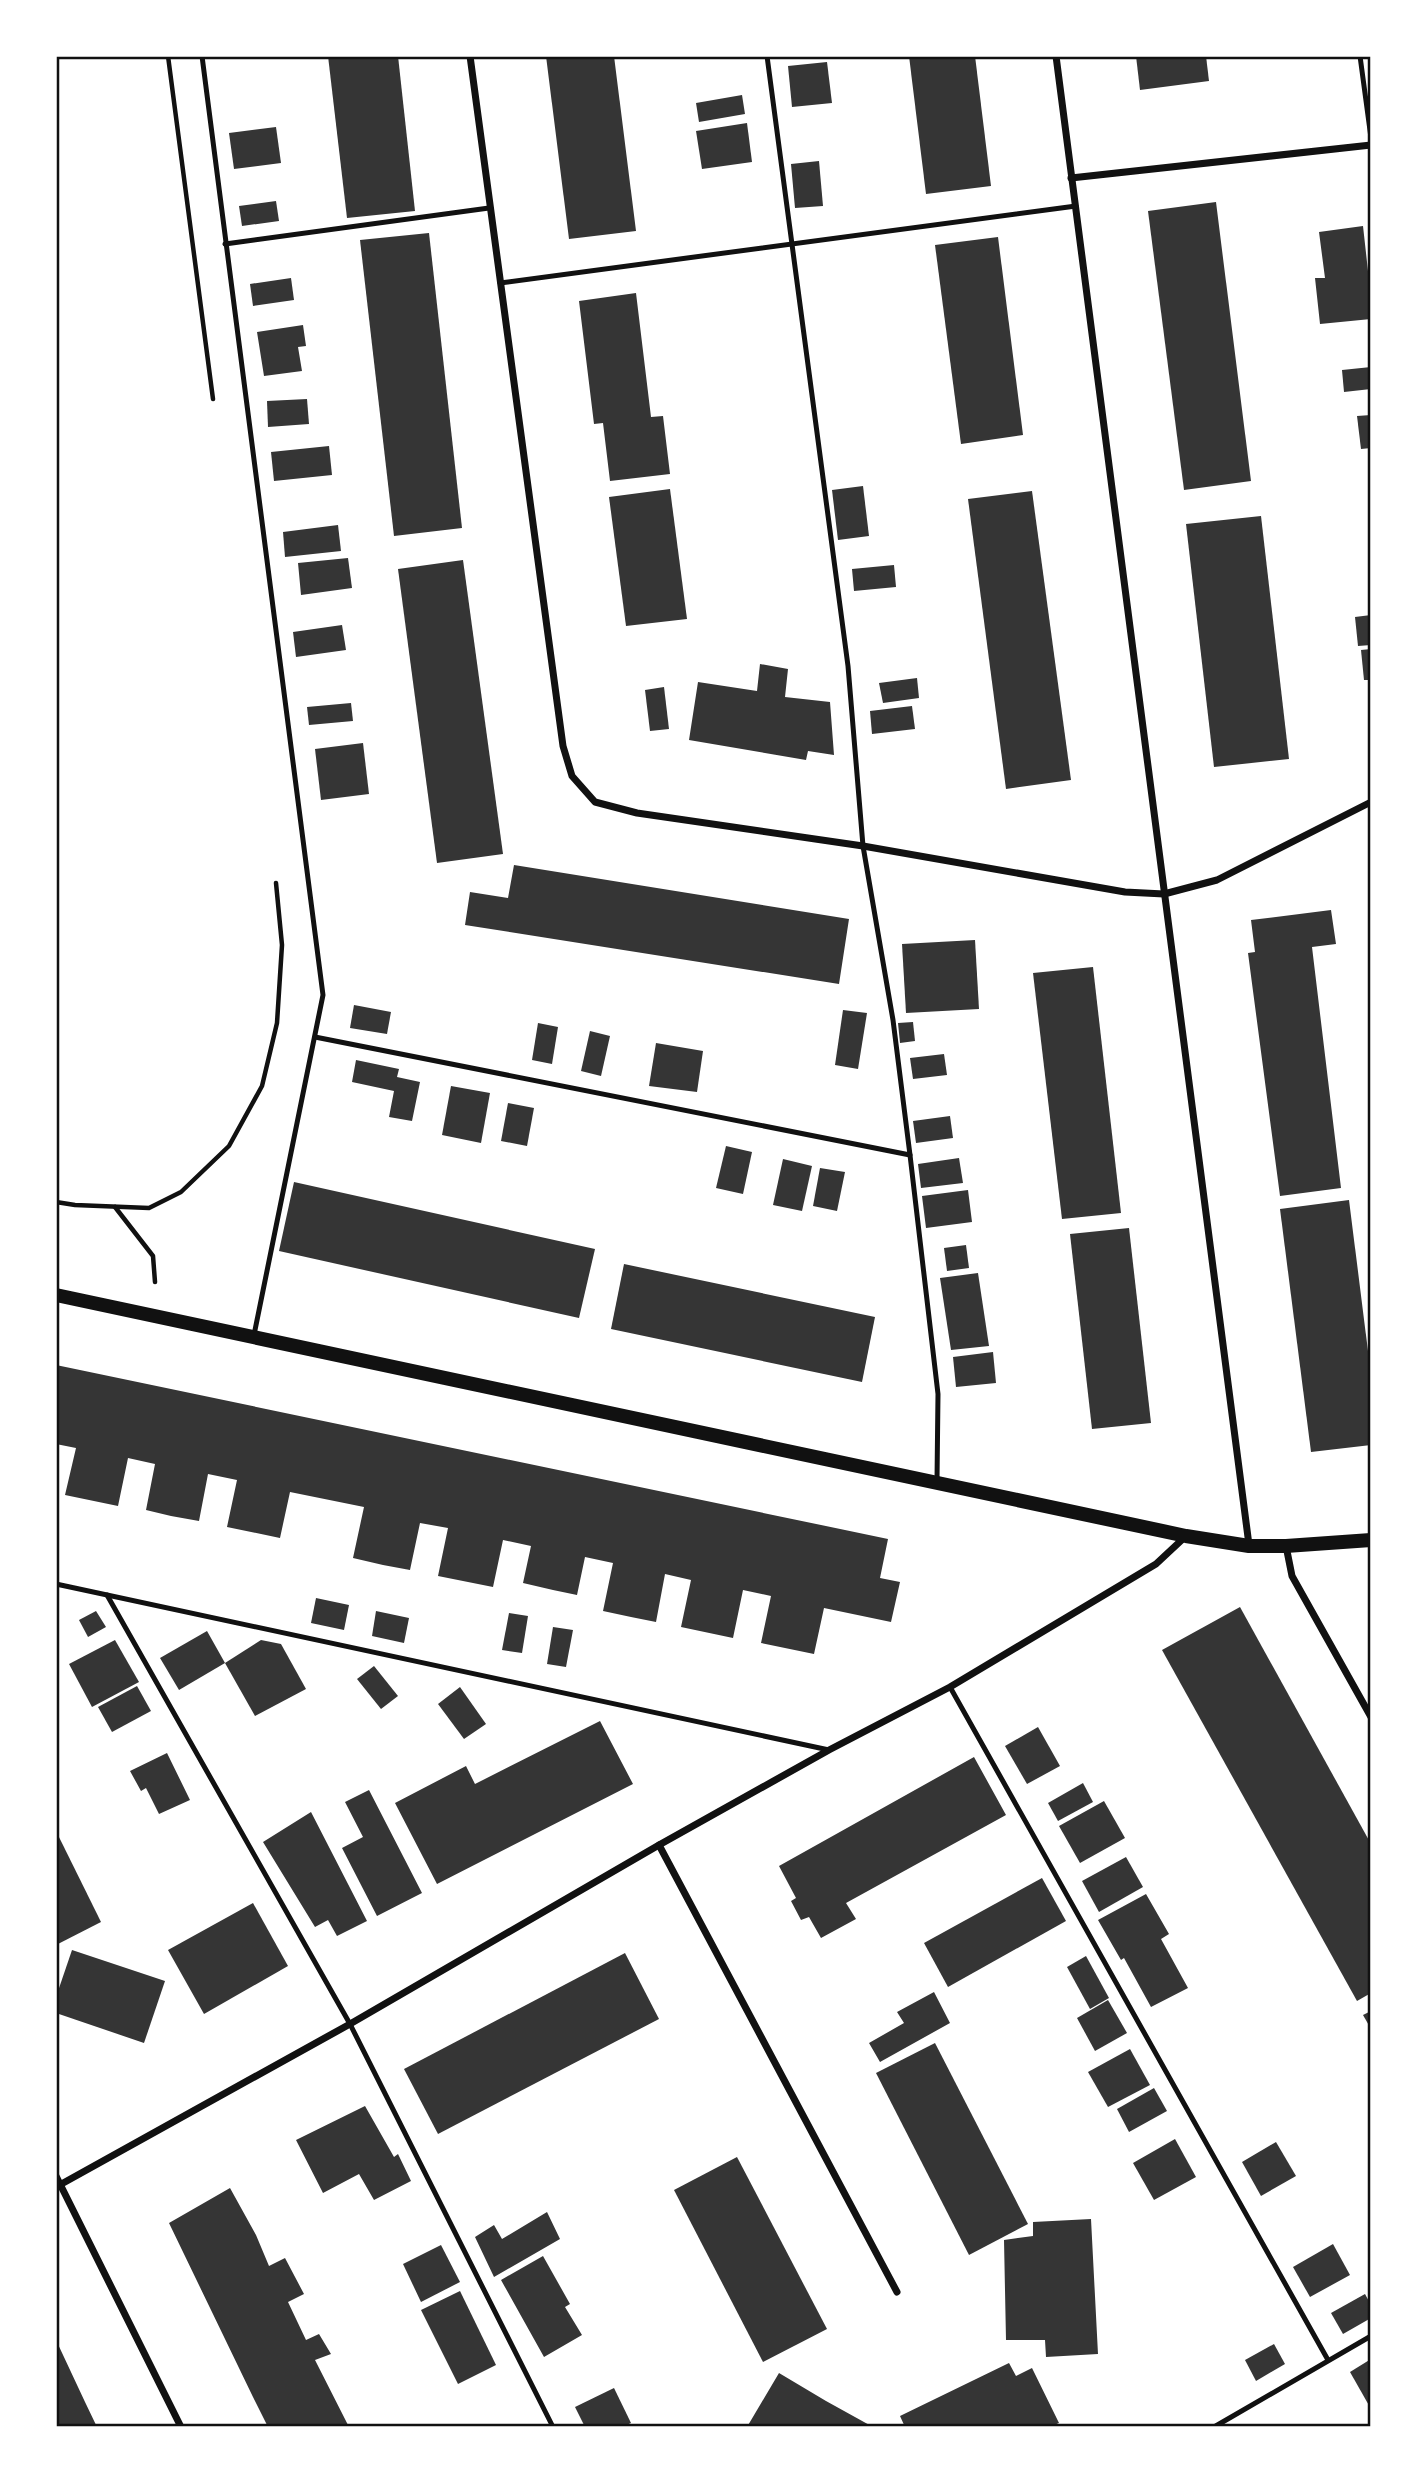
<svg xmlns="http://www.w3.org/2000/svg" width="1427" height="2483" viewBox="0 0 1427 2483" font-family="'IBM Plex Sans',sans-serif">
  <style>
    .building { fill: #353535 }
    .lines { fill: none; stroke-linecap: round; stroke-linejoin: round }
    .path { stroke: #111; stroke-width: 4.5 }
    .service { stroke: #111; stroke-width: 5 }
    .minor { stroke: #111; stroke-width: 7 }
    .secondary { stroke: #111; stroke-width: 14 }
    .neatline { fill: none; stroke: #111; stroke-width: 2.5 }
  </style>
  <rect width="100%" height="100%" fill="#fff"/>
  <g class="building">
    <polygon points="328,56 398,56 415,211 347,218"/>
    <polygon points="546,56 614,56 636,231 569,239"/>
    <polygon points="909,56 975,56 991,186 926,194"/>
    <polygon points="1136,56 1206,56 1209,81 1140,90"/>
    <polygon points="827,62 832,103 792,107 788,66"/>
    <polygon points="742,95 745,114 699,122 696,103"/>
    <polygon points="747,123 752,162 702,169 696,131"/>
    <polygon points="276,127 281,163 234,169 229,133"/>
    <polygon points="819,161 823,206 795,208 791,164"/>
    <polygon points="276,201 279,221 242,226 239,206"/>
    <polygon points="1216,202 1251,481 1184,490 1148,211"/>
    <polygon points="1363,226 1371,298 1371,319 1320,324 1315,278 1325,278 1319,232"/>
    <polygon points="429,233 462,528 394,536 360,240"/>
    <polygon points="998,237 1023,435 961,444 935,245"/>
    <polygon points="291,278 294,300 253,306 250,284"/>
    <polygon points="636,293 651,417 663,416 670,474 610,481 603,423 594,424 579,301"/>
    <polygon points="303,325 306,346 298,347 302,371 264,376 257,332"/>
    <polygon points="1371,367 1371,389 1344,392 1342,370"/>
    <polygon points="307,399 309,424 268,427 267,401"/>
    <polygon points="1371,415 1371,448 1361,449 1357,416"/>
    <polygon points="329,446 332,475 274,481 271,452"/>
    <polygon points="863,486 869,536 838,540 832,490"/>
    <polygon points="670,489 687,619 626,626 609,497"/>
    <polygon points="1032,491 1071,780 1006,789 968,499"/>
    <polygon points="1261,516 1289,759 1214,767 1186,524"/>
    <polygon points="338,525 341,551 285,557 283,532"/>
    <polygon points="348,558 352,588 301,595 298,563"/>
    <polygon points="463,560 503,854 437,863 398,569"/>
    <polygon points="894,565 896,587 854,591 852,569"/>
    <polygon points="1371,615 1371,645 1358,646 1355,617"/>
    <polygon points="342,625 346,650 296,657 293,632"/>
    <polygon points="1371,649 1371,680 1364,680 1361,650"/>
    <polygon points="760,664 788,669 785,697 830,702 834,755 808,751 806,760 689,740 698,682 757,691"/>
    <polygon points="917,678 919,698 883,703 879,683"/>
    <polygon points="664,687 669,729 650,731 645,690"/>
    <polygon points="351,703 353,721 309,725 307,707"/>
    <polygon points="912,706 915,729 872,734 870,711"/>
    <polygon points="363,743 369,794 321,800 315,749"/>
    <polygon points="514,865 849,919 839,984 465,925 470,892 508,898"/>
    <polygon points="1331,910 1336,944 1312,947 1341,1188 1280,1196 1248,953 1255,952 1251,920"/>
    <polygon points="975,940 979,1009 906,1013 902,944"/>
    <polygon points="1093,967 1121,1213 1062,1219 1033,973"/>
    <polygon points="354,1005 391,1012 387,1034 350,1028"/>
    <polygon points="843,1010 867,1013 858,1069 835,1065"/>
    <polygon points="913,1022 915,1041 900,1043 898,1023"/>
    <polygon points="538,1023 558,1027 552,1064 532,1060"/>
    <polygon points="590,1031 610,1036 601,1076 581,1071"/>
    <polygon points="656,1043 703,1051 697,1092 649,1086"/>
    <polygon points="944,1054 947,1075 913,1079 910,1058"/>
    <polygon points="356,1060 399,1069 397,1077 420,1082 412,1121 389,1117 394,1091 352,1082"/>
    <polygon points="451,1086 490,1093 481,1143 442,1135"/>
    <polygon points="508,1103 534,1108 527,1146 501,1141"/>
    <polygon points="950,1116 953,1138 916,1143 913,1121"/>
    <polygon points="726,1146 752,1152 743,1194 716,1188"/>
    <polygon points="959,1158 963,1183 921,1188 918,1164"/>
    <polygon points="783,1159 812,1166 802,1211 773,1205"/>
    <polygon points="820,1168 845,1172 837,1211 813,1206"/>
    <polygon points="294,1182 595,1249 579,1318 279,1251"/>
    <polygon points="968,1190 972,1222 926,1228 922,1196"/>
    <polygon points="1349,1200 1371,1375 1371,1445 1311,1452 1280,1209"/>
    <polygon points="1129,1228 1151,1423 1092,1429 1070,1234"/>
    <polygon points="966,1245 969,1268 947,1271 944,1248"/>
    <polygon points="624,1264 875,1317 862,1382 611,1329"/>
    <polygon points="978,1273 989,1346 951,1350 940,1278"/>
    <polygon points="993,1352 996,1383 956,1387 953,1357"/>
    <polygon points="56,1365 888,1539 880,1578 900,1582 891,1622 824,1608 814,1654 761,1643 771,1596 743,1590 733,1638 681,1627 691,1580 665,1574 656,1622 631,1617 603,1611 613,1563 585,1557 577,1595 553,1590 523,1583 531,1546 503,1540 493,1587 438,1576 448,1528 420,1523 410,1570 383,1565 353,1558 364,1507 290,1492 280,1538 227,1527 237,1480 208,1474 199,1521 171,1516 146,1510 155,1464 128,1458 118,1506 65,1495 76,1448 56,1444"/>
    <polygon points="316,1598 349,1605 344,1630 311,1623"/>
    <polygon points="1240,1607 1371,1844 1371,1993 1357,2001 1162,1650"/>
    <polygon points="96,1611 106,1627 88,1637 79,1620"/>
    <polygon points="376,1611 409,1618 404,1643 372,1636"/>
    <polygon points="509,1613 528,1616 522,1653 502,1650"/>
    <polygon points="553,1627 573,1630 566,1667 547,1664"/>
    <polygon points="207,1631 225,1663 179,1690 160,1658"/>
    <polygon points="115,1640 139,1682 92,1707 69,1664"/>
    <polygon points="261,1640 281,1644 306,1689 255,1716 225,1663"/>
    <polygon points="374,1666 398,1696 381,1709 357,1679"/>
    <polygon points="137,1686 151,1711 112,1732 98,1707"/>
    <polygon points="460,1687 486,1724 464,1739 438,1704"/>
    <polygon points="600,1721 633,1784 437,1884 395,1803 466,1766 475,1784"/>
    <polygon points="1038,1727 1060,1766 1027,1784 1005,1746"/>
    <polygon points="167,1753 190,1800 159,1814 146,1788 141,1791 130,1771"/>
    <polygon points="974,1757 1006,1815 846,1903 856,1919 821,1938 809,1917 801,1920 791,1901 796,1898 779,1866"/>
    <polygon points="1083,1783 1093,1802 1058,1821 1048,1803"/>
    <polygon points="369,1790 422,1893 377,1916 342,1848 363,1837 345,1802"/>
    <polygon points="1104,1801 1125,1838 1080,1863 1059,1826"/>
    <polygon points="311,1812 367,1921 337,1936 328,1920 315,1927 263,1842"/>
    <polygon points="56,1831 101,1922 56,1945"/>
    <polygon points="1126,1857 1143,1887 1099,1912 1082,1881"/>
    <polygon points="1042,1878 1066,1921 948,1987 924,1943"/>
    <polygon points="1146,1894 1169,1934 1161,1939 1188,1988 1151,2007 1124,1958 1121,1960 1098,1920"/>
    <polygon points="253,1903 288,1966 204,2014 168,1950"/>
    <polygon points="72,1950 165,1981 144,2043 56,2013 56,1997"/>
    <polygon points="625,1953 659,2019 438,2134 404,2069"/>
    <polygon points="1086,1956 1109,1998 1090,2009 1067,1967"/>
    <polygon points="934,1992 950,2023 880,2062 869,2043 904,2023 897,2012"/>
    <polygon points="1108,2000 1127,2033 1095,2051 1077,2018"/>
    <polygon points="1371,2011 1371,2029 1363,2015"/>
    <polygon points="935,2043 1028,2224 969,2255 876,2073"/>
    <polygon points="1130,2049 1150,2085 1108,2107 1088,2072"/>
    <polygon points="1154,2088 1167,2111 1129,2132 1117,2109"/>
    <polygon points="365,2106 394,2157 398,2154 411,2181 374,2200 359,2174 323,2193 296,2140"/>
    <polygon points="1175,2139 1196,2177 1154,2200 1133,2163"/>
    <polygon points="1276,2142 1296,2176 1261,2196 1242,2162"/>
    <polygon points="737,2157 827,2329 763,2362 674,2190"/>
    <polygon points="230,2188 256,2235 269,2266 285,2258 304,2294 288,2302 306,2340 319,2334 331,2354 315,2360 349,2427 268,2427 253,2397 169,2223"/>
    <polygon points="547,2212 560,2239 494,2277 475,2237 494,2225 502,2239"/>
    <polygon points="1091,2219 1098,2354 1046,2357 1045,2340 1006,2340 1004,2240 1033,2236 1033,2222"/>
    <polygon points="1333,2244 1350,2275 1310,2297 1293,2267"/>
    <polygon points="441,2245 460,2282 421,2302 403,2264"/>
    <polygon points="543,2256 570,2304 565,2307 582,2335 544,2357 501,2280"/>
    <polygon points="460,2291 496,2365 458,2384 421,2310"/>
    <polygon points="1365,2294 1371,2305 1371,2318 1343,2334 1331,2313"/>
    <polygon points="56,2340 85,2402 97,2427 56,2427"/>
    <polygon points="1274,2344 1285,2364 1256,2381 1245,2360"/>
    <polygon points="1371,2359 1371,2409 1350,2372"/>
    <polygon points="1009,2363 1016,2376 1032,2368 1059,2423 1049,2427 905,2427 900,2416"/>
    <polygon points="779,2373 826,2401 873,2427 747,2427"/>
    <polygon points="614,2388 631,2423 622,2427 585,2427 575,2407"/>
  </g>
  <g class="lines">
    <g class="path">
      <polyline points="168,56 213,399"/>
      <polyline points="56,1202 75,1205 149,1208 181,1192 229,1146 262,1086 277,1023 282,945 276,883"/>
      <polyline points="115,1207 153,1256 155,1282"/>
    </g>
    <g class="service">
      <polyline points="202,56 323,995 254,1335"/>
      <polyline points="767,56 848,666 863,846 893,1020 910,1155 938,1394 937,1480"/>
      <polyline points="1360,56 1371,138"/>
      <polyline points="225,244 489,208"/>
      <polyline points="500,283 1076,206"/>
      <polyline points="315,1037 910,1155"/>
      <polyline points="56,1584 829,1750"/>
      <polyline points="107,1595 350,2024 553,2427"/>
      <polyline points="950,1687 1328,2360"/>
      <polyline points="1214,2427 1371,2336"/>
    </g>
    <g class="minor">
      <polyline points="470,56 563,746 572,776 595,802 637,813 863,846 1125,892 1164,894 1217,880 1371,802"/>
      <polyline points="1056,56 1249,1545"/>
      <polyline points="1071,178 1371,145"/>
      <polyline points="1286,1546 1292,1576 1371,1717"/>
      <polyline points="659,1845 897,2292"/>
      <polyline points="56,2176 181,2427"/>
      <polyline points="56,2187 350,2024 659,1845 829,1750 950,1687 1156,1564 1186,1536"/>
    </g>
    <polyline class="secondary" points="56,1295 1186,1536 1249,1546 1286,1546 1371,1540"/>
  </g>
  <rect width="1427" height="2483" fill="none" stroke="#ffffff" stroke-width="116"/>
  <rect x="58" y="58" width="1311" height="2367" class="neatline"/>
</svg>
